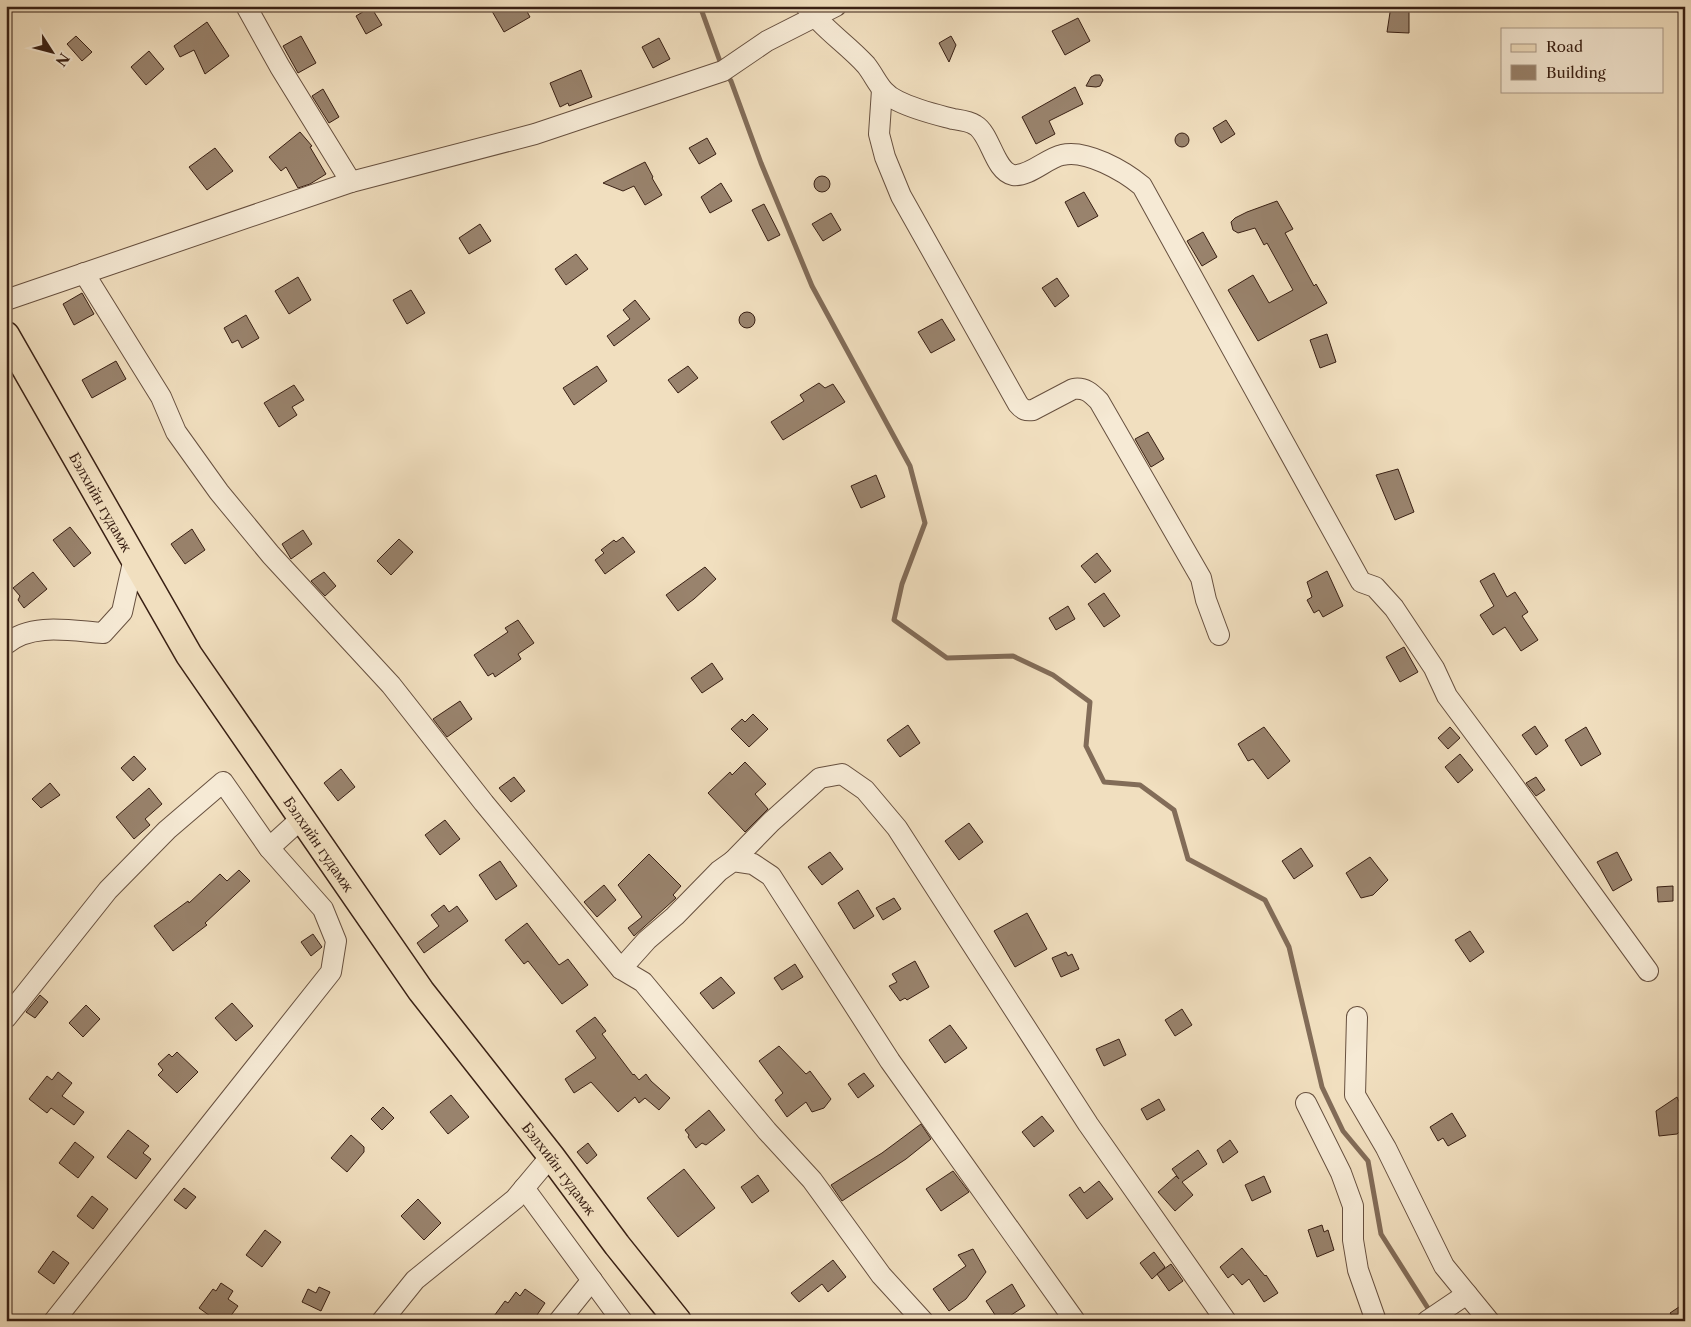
<svg xmlns="http://www.w3.org/2000/svg" width="1691" height="1327" viewBox="0 0 1691 1327" font-family="'Libre Caslon Text',serif">
  <style>
    .lines { fill: none; stroke-linecap: round; stroke-linejoin: round }
    .stream { stroke: #826c58; stroke-width: 5 }
    .building { fill: #99836d; stroke: #392014 }
    .minor-casing { stroke: #67503f; stroke-width: 22 }
    .major-casing { stroke: #392014; stroke-width: 29 }
    .minor { stroke: #f6ead5; stroke-width: 20 }
    .major { stroke: #f1dfbf; stroke-width: 26 }
    .labels { text-anchor: middle; stroke-width: 4; stroke-linejoin: round; paint-order: stroke }
    .street-label { font-size: 16px; fill: #392014; stroke: #f6ead5 }
  </style>
  <rect width="100%" height="100%" fill="#f1dfbf"/>
  <filter id="stains"><feTurbulence type="fractalNoise" baseFrequency=".004" numOctaves="4"/><feColorMatrix values="0 0 0 0 .2 0 0 0 0 .09 0 0 0 0 .02 0 0 0 .5 -.17"/></filter>
  <radialGradient id="worn" r=".72"><stop offset=".6" stop-color="#630" stop-opacity="0"/><stop offset="1" stop-color="#630" stop-opacity=".3"/></radialGradient>
  <g class="lines">
    <g class="stream">
      <polyline points="700,6 722,67"/>
      <polyline points="726,74 731,81 761,163 812,286 910,466 925,523 902,584 894,620 947,658 1013,656 1053,675 1090,702 1086,746 1104,782 1140,785 1174,810 1188,859 1265,900 1289,947 1322,1087 1343,1131 1368,1161 1381,1234 1431,1313"/>
    </g>
  </g>
  <g class="building">
    <polygon points="489,6 524,6 530,17 504,32"/>
    <polygon points="1391,6 1409,6 1409,33 1387,32"/>
    <polygon points="371,7 382,25 366,34 356,16"/>
    <polygon points="1078,18 1090,41 1065,55 1052,31"/>
    <polygon points="207,22 229,56 205,74 194,50 180,57 174,46"/>
    <polygon points="76,36 92,52 82,61 67,44"/>
    <polygon points="301,36 316,63 298,73 283,46"/>
    <polygon points="951,36 956,45 949,62 939,43"/>
    <polygon points="659,38 670,59 653,68 642,47"/>
    <polygon points="149,51 164,69 146,85 131,67"/>
    <polygon points="581,70 592,97 569,106 568,103 560,107 550,83"/>
    <polygon points="1095,75 1100,75 1103,80 1100,86 1096,87 1086,86 1091,77"/>
    <polygon points="1075,87 1083,104 1049,121 1055,134 1036,144 1022,117"/>
    <polygon points="323,89 339,117 329,123 312,96"/>
    <polygon points="1226,120 1235,134 1221,143 1213,128"/>
    <polygon points="300,132 312,146 310,147 326,174 310,184 298,188 286,167 281,171 269,157"/>
    <circle cx="1182" cy="140" r="7"/>
    <polygon points="707,138 716,154 699,164 689,148"/>
    <polygon points="215,148 233,171 207,190 189,167"/>
    <polygon points="645,162 653,177 652,178 662,195 645,205 634,186 623,191 603,183"/>
    <circle cx="822" cy="184" r="8"/>
    <polygon points="721,183 732,201 710,213 701,197"/>
    <polygon points="1084,192 1098,216 1078,227 1065,202"/>
    <polygon points="1277,201 1293,229 1285,233 1314,286 1316,284 1327,303 1258,341 1228,290 1253,275 1269,303 1293,290 1267,243 1264,245 1255,228 1238,233 1233,230 1231,222 1235,218 1247,212"/>
    <polygon points="764,204 780,235 768,241 752,210"/>
    <polygon points="831,213 841,230 823,241 812,224"/>
    <polygon points="480,224 491,241 469,254 459,238"/>
    <polygon points="1203,232 1217,257 1202,266 1187,241"/>
    <polygon points="576,254 588,269 566,285 555,269"/>
    <polygon points="298,277 311,300 289,314 275,291"/>
    <polygon points="1057,278 1069,296 1055,307 1042,288"/>
    <polygon points="411,290 425,313 407,324 393,300"/>
    <polygon points="82,293 94,314 74,325 63,304"/>
    <polygon points="635,300 650,319 614,346 607,336 630,319 623,310"/>
    <circle cx="747" cy="320" r="8"/>
    <polygon points="246,315 259,338 242,348 238,340 232,343 224,328"/>
    <polygon points="942,319 955,340 931,353 918,332"/>
    <polygon points="1327,334 1336,362 1320,368 1310,340"/>
    <polygon points="116,361 126,379 92,398 82,380"/>
    <polygon points="597,366 607,381 574,405 563,388"/>
    <polygon points="688,366 698,378 678,393 668,380"/>
    <polygon points="819,383 825,388 833,384 845,402 783,440 771,422 804,401 800,395"/>
    <polygon points="294,385 304,400 292,407 297,415 279,427 264,403"/>
    <polygon points="1148,432 1164,459 1151,467 1135,439"/>
    <polygon points="1398,469 1414,512 1395,520 1376,475"/>
    <polygon points="876,475 885,497 861,508 851,486"/>
    <polygon points="70,527 91,553 74,567 53,540"/>
    <polygon points="192,529 205,550 185,564 171,544"/>
    <polygon points="303,530 312,544 291,559 282,544"/>
    <polygon points="623,537 635,552 605,574 595,560 604,553 601,550 614,540 616,542"/>
    <polygon points="399,539 413,552 391,575 377,561"/>
    <polygon points="1097,553 1111,571 1095,583 1081,566"/>
    <polygon points="705,567 716,579 694,599 678,611 666,595"/>
    <polygon points="1327,571 1343,606 1323,617 1319,610 1314,613 1307,600 1312,597 1307,582"/>
    <polygon points="33,572 47,589 24,608 18,600 20,596 13,588"/>
    <polygon points="324,572 336,586 325,596 311,581"/>
    <polygon points="1494,573 1507,597 1515,592 1528,612 1522,616 1538,640 1521,651 1505,627 1493,635 1480,615 1494,606 1480,581"/>
    <polygon points="1104,593 1120,616 1104,627 1088,604"/>
    <polygon points="1068,606 1075,619 1056,630 1049,618"/>
    <polygon points="518,620 534,643 518,654 521,659 495,677 493,673 488,676 474,655 508,632 505,628"/>
    <polygon points="1404,647 1418,672 1400,682 1386,657"/>
    <polygon points="712,663 723,679 702,693 691,678"/>
    <polygon points="460,701 472,719 447,737 433,719"/>
    <polygon points="753,714 768,729 749,747 731,729 742,719 745,722"/>
    <polygon points="908,725 920,743 900,757 887,740"/>
    <polygon points="1535,726 1548,746 1536,755 1522,735"/>
    <polygon points="1264,727 1290,761 1268,779 1253,759 1248,761 1238,744"/>
    <polygon points="1450,727 1460,738 1448,749 1438,738"/>
    <polygon points="1586,727 1601,754 1581,766 1565,740"/>
    <polygon points="1460,754 1473,770 1458,783 1445,767"/>
    <polygon points="134,756 146,769 133,781 121,768"/>
    <polygon points="745,762 766,784 755,794 768,809 745,832 708,793 730,772 732,775"/>
    <polygon points="341,769 355,787 338,801 324,783"/>
    <polygon points="514,777 525,791 511,802 499,788"/>
    <polygon points="1536,777 1545,790 1536,796 1526,783"/>
    <polygon points="50,783 60,795 41,808 32,799"/>
    <polygon points="149,788 162,804 145,819 150,825 134,839 116,817"/>
    <polygon points="445,820 460,839 440,855 425,835"/>
    <polygon points="969,823 983,842 959,860 945,841"/>
    <polygon points="1301,848 1313,866 1294,879 1282,861"/>
    <polygon points="830,852 843,869 822,885 808,867"/>
    <polygon points="1617,852 1632,880 1613,891 1597,862"/>
    <polygon points="649,854 681,886 673,895 676,898 634,936 628,928 642,917 618,885"/>
    <polygon points="1370,857 1388,880 1373,895 1361,898 1346,873"/>
    <polygon points="500,861 517,886 496,900 479,875"/>
    <polygon points="239,870 250,881 205,923 207,925 173,951 154,926 188,901 189,903 220,874 227,881"/>
    <polygon points="604,885 616,900 597,917 584,902"/>
    <polygon points="1673,886 1673,901 1658,902 1657,887"/>
    <polygon points="858,890 874,916 854,929 838,903"/>
    <polygon points="894,898 901,909 883,920 876,908"/>
    <polygon points="444,905 449,912 457,906 468,921 424,953 417,943 439,926 431,915"/>
    <polygon points="1027,913 1047,949 1015,967 994,931"/>
    <polygon points="527,923 559,965 568,959 588,985 562,1004 528,961 524,964 505,940"/>
    <polygon points="1470,931 1484,952 1470,962 1455,940"/>
    <polygon points="313,934 322,947 311,956 301,942"/>
    <polygon points="1066,952 1068,956 1072,954 1079,969 1061,977 1052,958"/>
    <polygon points="915,961 929,987 907,1000 905,998 900,1001 889,986 897,982 892,974"/>
    <polygon points="795,964 803,977 782,990 774,978"/>
    <polygon points="721,977 735,993 713,1009 700,993"/>
    <polygon points="40,995 48,1002 35,1018 26,1012"/>
    <polygon points="232,1003 253,1026 236,1041 215,1018"/>
    <polygon points="86,1005 100,1019 83,1037 69,1023"/>
    <polygon points="1182,1009 1192,1025 1175,1036 1165,1020"/>
    <polygon points="595,1017 606,1031 602,1034 633,1075 634,1074 639,1080 646,1074 651,1081 670,1098 659,1110 645,1098 639,1103 635,1097 618,1112 591,1082 574,1093 565,1079 596,1058 576,1031"/>
    <polygon points="950,1025 967,1048 945,1063 929,1040"/>
    <polygon points="1119,1039 1126,1055 1104,1066 1096,1049"/>
    <polygon points="779,1046 806,1074 810,1071 831,1099 824,1108 812,1112 806,1102 787,1117 775,1100 783,1093 759,1061"/>
    <polygon points="177,1052 198,1072 177,1093 158,1075 163,1070 158,1064 169,1054 172,1057"/>
    <polygon points="58,1072 72,1083 62,1096 84,1112 74,1125 51,1108 47,1113 29,1099 47,1076 52,1080"/>
    <polygon points="864,1073 874,1086 858,1098 848,1084"/>
    <polygon points="451,1095 469,1117 448,1134 430,1112"/>
    <polygon points="1677,1097 1685,1115 1685,1127 1677,1134 1659,1136 1656,1111"/>
    <polygon points="1159,1099 1165,1110 1147,1120 1141,1109"/>
    <polygon points="383,1107 394,1118 382,1130 371,1119"/>
    <polygon points="709,1110 725,1130 706,1145 702,1143 696,1148 688,1137 689,1135 685,1130"/>
    <polygon points="1452,1113 1466,1136 1448,1146 1443,1138 1438,1141 1430,1127"/>
    <polygon points="1042,1116 1054,1131 1034,1147 1022,1132"/>
    <polygon points="921,1124 931,1139 906,1159 842,1201 831,1185 882,1153"/>
    <polygon points="128,1130 149,1146 143,1153 151,1159 136,1179 107,1157"/>
    <polygon points="351,1135 364,1147 364,1152 347,1172 331,1158"/>
    <polygon points="1230,1140 1238,1152 1223,1163 1217,1150"/>
    <polygon points="75,1142 94,1157 78,1178 59,1163"/>
    <polygon points="588,1143 597,1155 587,1164 577,1152"/>
    <polygon points="1198,1150 1207,1164 1182,1182 1193,1195 1175,1211 1158,1192 1176,1176 1179,1179 1172,1169"/>
    <polygon points="684,1169 715,1208 678,1237 647,1198"/>
    <polygon points="953,1171 969,1192 941,1211 926,1189"/>
    <polygon points="758,1175 769,1191 752,1203 741,1187"/>
    <polygon points="1264,1176 1271,1192 1252,1201 1245,1185"/>
    <polygon points="1099,1181 1113,1199 1087,1219 1069,1195 1080,1187 1084,1193"/>
    <polygon points="184,1188 196,1197 186,1209 174,1200"/>
    <polygon points="92,1196 108,1209 93,1229 77,1216"/>
    <polygon points="418,1199 441,1223 424,1240 401,1216"/>
    <polygon points="1322,1225 1324,1232 1328,1230 1334,1250 1317,1257 1308,1230"/>
    <polygon points="265,1230 281,1242 262,1267 246,1255"/>
    <polygon points="1242,1248 1265,1276 1266,1275 1278,1293 1264,1302 1249,1279 1242,1285 1233,1274 1228,1278 1220,1267"/>
    <polygon points="973,1249 986,1272 966,1299 949,1311 933,1289 966,1266 958,1255"/>
    <polygon points="53,1251 69,1263 54,1284 38,1272"/>
    <polygon points="1154,1252 1165,1267 1152,1279 1140,1263"/>
    <polygon points="833,1260 846,1277 828,1292 822,1284 799,1302 791,1293"/>
    <polygon points="1171,1264 1183,1281 1169,1291 1157,1274"/>
    <polygon points="221,1283 233,1291 228,1299 238,1306 227,1321 217,1321 199,1308 213,1289 216,1291"/>
    <polygon points="1012,1284 1025,1306 1002,1321 999,1321 986,1301"/>
    <polygon points="319,1287 330,1292 321,1311 302,1302 308,1289 316,1293"/>
    <polygon points="525,1289 545,1303 533,1321 501,1321 494,1316 505,1301 508,1303 516,1292 520,1296"/>
    <polygon points="1685,1303 1685,1321 1676,1321 1670,1313"/>
  </g>
  <g class="lines">
    <g class="minor-casing">
      <g id="minor">
        <polyline points="246,6 280,67 351,182"/>
        <path d="M806 6C823 29 847 44 866 65 877 79 880 93 898 101 916 110 934 114 953 119 959 120 969 121 975 125 991 134 994 171 1013 175 1029 177 1047 158 1062 155 1086 149 1124 171 1142 186L1361 582 1375 587 1394 608 1434 668 1447 696 1505 774 1648 971"/>
        <path d="M882 90 879 134 885 157 901 196 1018 404C1023 410 1026 411 1033 410L1073 389C1085 387 1091 393 1099 401L1201 578 1206 600 1219 635"/>
        <polyline points="84,273 161,397 176,432 219,492 271,555 391,685 484,803 621,969 643,982 767,1131 812,1180 881,1275 923,1321"/>
        <polyline points="6,300 351,182 535,134 723,71 767,41 836,6"/>
        <path d="M6 644C32 622 72 631 103 633L122 612 134 558"/>
        <polyline points="733,861 771,822 820,778 842,774 865,790 897,828 1088,1124 1226,1321"/>
        <polyline points="621,969 647,940 675,916 719,871 733,861 753,864 771,876 890,1061 1075,1321"/>
        <polyline points="1357,1017 1355,1095 1386,1148 1444,1266 1489,1321"/>
        <polyline points="6,1018 108,890 167,830 223,782 269,848 302,818"/>
        <polyline points="1306,1103 1341,1173 1353,1206 1353,1240 1358,1270 1376,1321"/>
        <polyline points="524,1188 622,1321"/>
        <polyline points="54,1321 331,972 336,941 323,909 269,848"/>
        <polyline points="382,1321 415,1280 515,1199 551,1156"/>
        <polyline points="559,1321 592,1280"/>
        <polyline points="1427,1321 1467,1294"/>
      </g>
    </g>
    <g class="major-casing">
      <g id="major">
        <path id="s1" d="M6 335 189 655 421 991 551 1156 617 1245 678 1321"/>
      </g>
    </g>
    <use href="#minor" class="minor"/>
    <use href="#major" class="major"/>
  </g>
  <g class="labels">
    <g class="street-label">
      <text dy="6" stroke="none"><textPath href="#s1" startOffset="192">Бэлхийн гудамж</textPath></text>
      <text dy="6" stroke="none"><textPath href="#s1" startOffset="598">Бэлхийн гудамж</textPath></text>
      <text dy="6" stroke="none"><textPath href="#s1" startOffset="1002">Бэлхийн гудамж</textPath></text>
    </g>
  </g>
  <rect width="1691" height="1327" fill="none" stroke="#f1dfbf" stroke-width="25"/>
  <rect x="8" y="8" width="1676" height="1312" fill="none" stroke="#392014" stroke-width="2.5"/>
  <rect x="12" y="12" width="1666" height="1302" fill="none" stroke="#392014"/>
  <rect x="1501" y="28" width="162" height="65" fill="#f6ead5" stroke="#aa9988"/>
  <rect x="1511" y="44" width="25" height="8" fill="#f1dfbf" stroke="#aa9988"/>
  <text x="1546" y="52" font-size="15" fill="#392014">Road</text>
  <rect x="1511" y="65" width="25" height="15" fill="#99836d" stroke="#aa9988"/>
  <text x="1546" y="78" font-size="15" fill="#392014">Building</text>
  <g transform="translate(52 52) rotate(126)" stroke="#f6ead5" stroke-width="4" paint-order="stroke">
  <path d="M0-4L9 19L0 12L-9 19Z" fill="#392014"/>
  <text y="-8" font-size="14" font-weight="bold" text-anchor="middle" fill="#392014">N</text>
  </g>
  <rect width="100%" height="100%" filter="url(#stains)"/>
  <rect width="100%" height="100%" fill="url(#worn)"/>
</svg>
